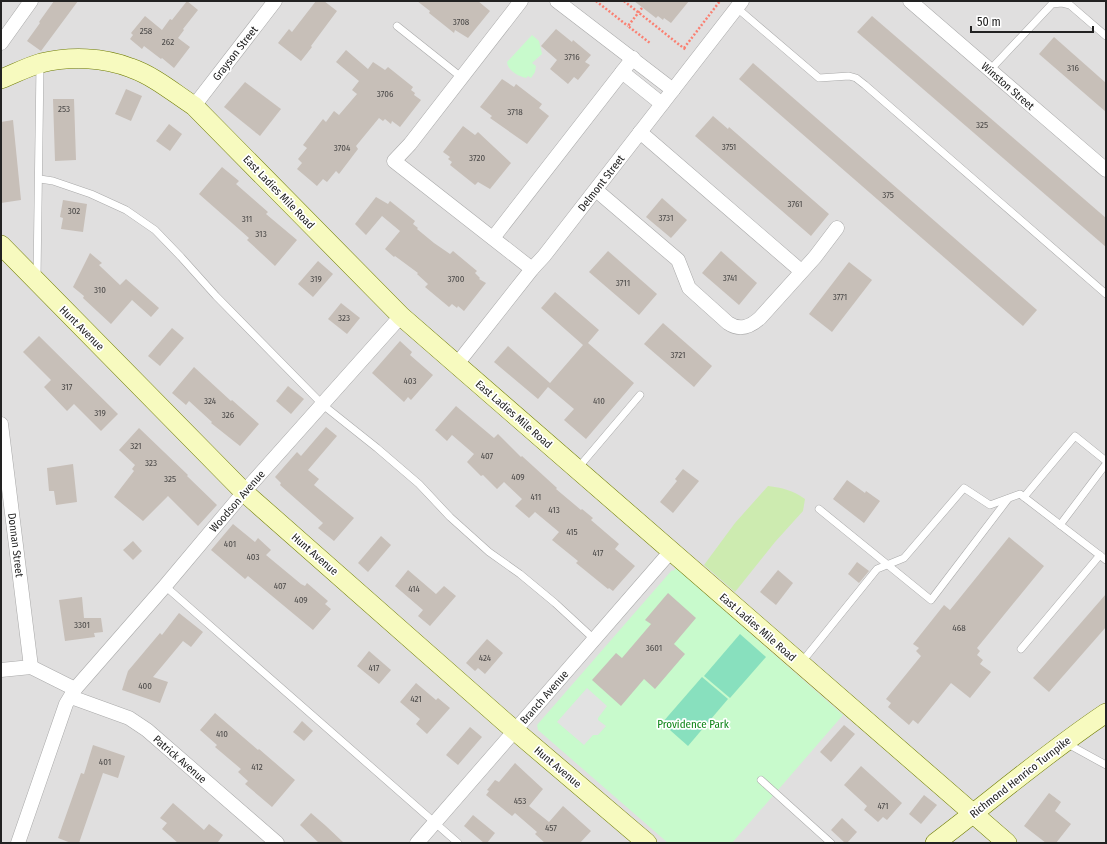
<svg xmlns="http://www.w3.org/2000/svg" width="1107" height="844" viewBox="0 0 1107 844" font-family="'Fira Sans Condensed',sans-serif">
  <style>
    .residential { fill: #e0dfdf }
    .grass { fill: #cdebb0 }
    .park { fill: #c8facc }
    .pitch { fill: #88e0be }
    .parking { fill: #e2e2e2 }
    .building { fill: #c7bfb8 }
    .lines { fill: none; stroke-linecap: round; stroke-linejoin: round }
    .lane-casing { stroke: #a9a9a9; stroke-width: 8 }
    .street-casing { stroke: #a9a9a9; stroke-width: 15 }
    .secondary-casing { stroke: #707d05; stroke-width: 20 }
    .path { stroke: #fa8072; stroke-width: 2.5; stroke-dasharray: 2 2; stroke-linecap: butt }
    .lane { stroke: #fff; stroke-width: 7 }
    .street { stroke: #fff; stroke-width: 14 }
    .secondary { stroke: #f7fabf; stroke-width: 19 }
    .labels { text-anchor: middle; stroke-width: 3.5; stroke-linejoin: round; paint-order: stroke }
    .number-label { font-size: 9px; fill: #4b4948 }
    .street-label { font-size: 11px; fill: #222; stroke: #fff }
    .park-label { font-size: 11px; fill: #0c8416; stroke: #fff }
  </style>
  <rect width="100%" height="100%" fill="#f2efe9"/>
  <rect class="residential" x="1" y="1" width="1105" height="842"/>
  <path class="grass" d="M768 486C782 488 793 490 805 499L803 511 775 542 735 592 704 565 735 523Z"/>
  <g class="park">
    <path d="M532 35 539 41 542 54 532 63 536 66 535 72 531 78 528 76 526 78C518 76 508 71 507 62Z"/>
    <polygon points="676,568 843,715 732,843 668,843 538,730 537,725 672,570 673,571"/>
  </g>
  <g class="pitch">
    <polygon points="740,634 766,657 730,698 704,676"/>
    <polygon points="702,677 728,699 688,746 662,723"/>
  </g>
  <polygon class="parking" points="587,688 607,706 598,718 598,720 606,726 598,735 593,735 584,745 557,722"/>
  <g class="building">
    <polygon points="54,1 78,1 41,51 27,41 40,23 39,22"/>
    <polygon points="187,1 198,10 183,29 184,30 178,38 190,47 174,68 162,58 161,59 144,46 142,49 130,39 133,35 131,33 145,16 162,30 170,19 172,20"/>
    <polygon points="316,1 324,1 337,11 311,46 312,47 301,61 278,43 289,29 292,32"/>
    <polygon points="417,1 478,1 490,11 468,38 455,30 454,33 429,13 430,11"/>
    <polygon points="634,1 689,1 671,23 664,18 663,20 658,16 656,18"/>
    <polygon points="872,16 1106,218 1106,247 857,32"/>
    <polygon points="556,29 572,42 573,40 591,55 585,62 590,65 578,80 574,77 568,84 550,69 557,60 541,46"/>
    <polygon points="1054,37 1106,83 1106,112 1039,54"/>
    <polygon points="346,50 368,69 373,62 385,70 388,67 413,87 411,90 415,93 414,95 421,100 400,127 392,121 391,124 385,119 383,121 379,118 356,146 358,149 339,174 336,171 327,182 323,179 317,186 297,169 302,163 298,159 307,148 303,145 323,119 326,122 334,111 339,115 357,94 352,90 359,81 336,62"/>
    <polygon points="753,63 1037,310 1023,326 739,79"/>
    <polygon points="502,79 514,87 516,84 542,104 539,108 549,116 527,144 490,118 492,116 480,107"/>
    <polygon points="245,82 281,109 260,136 224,107"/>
    <polygon points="126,89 142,96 131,121 115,114"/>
    <polygon points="53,99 74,99 76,160 55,161"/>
    <polygon points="713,116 728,129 729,127 829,214 811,236 695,136"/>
    <polygon points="13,120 21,200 1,203 1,122"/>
    <polygon points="169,124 182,134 170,151 156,141"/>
    <polygon points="463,126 475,135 478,132 511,163 490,189 478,182 475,185 450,165 452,162 448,159 450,157 443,152"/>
    <polygon points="222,167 239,181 236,184 268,212 266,214 297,240 275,266 247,240 249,238 199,194"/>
    <polygon points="376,197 388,204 390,201 415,221 413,224 418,228 417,229 434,243 450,254 453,251 477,271 475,273 480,278 479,279 486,283 464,311 458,306 457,308 452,304 449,307 425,287 428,284 417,274 418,273 395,256 394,257 385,249 400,231 382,216 366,235 355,224"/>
    <polygon points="662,198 687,220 671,238 646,217"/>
    <polygon points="63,200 87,204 83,232 61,229 63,218 60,217"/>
    <polygon points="608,251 657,294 639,315 589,272"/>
    <polygon points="721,251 757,283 739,305 702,273"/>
    <polygon points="90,253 102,263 99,265 101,267 120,285 126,279 159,308 151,317 132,300 111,324 83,298 84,296 73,287"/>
    <polygon points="318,261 333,274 313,297 298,284"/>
    <polygon points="849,262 872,280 832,332 809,314"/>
    <polygon points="555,292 599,330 588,343 634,383 586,439 564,420 574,409 548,387 538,399 494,362 508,346 550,383 583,345 541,308"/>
    <polygon points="341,303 360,318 347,334 328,319"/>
    <polygon points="663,323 712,366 694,387 644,344"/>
    <polygon points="172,328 184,338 160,366 148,356"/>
    <polygon points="39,336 118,414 101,431 74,404 67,411 44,387 51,380 23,352"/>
    <polygon points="400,341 412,352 410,355 433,375 411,400 408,397 404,402 372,373"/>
    <polygon points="194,367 231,401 232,400 259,424 240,446 211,423 212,422 189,401 186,405 172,393"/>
    <polygon points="288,386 304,399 291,414 276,401"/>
    <polygon points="456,406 494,438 498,434 521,457 522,456 557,488 556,489 581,510 582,509 593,518 591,520 619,544 615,549 635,566 613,591 609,588 608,589 576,563 578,561 552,540 559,532 535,512 529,518 515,506 522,499 504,482 497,489 483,475 481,476 467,462 474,454 452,435 447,441 435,430"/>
    <polygon points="326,427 337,436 308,470 319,479 314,485 354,518 334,541 318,528 323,523 280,485 281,483 275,477 297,452 301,456"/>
    <polygon points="139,428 188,475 187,476 217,505 198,526 168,496 143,521 114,497 134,471 132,469 135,465 119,450"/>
    <polygon points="73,464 77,502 56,505 54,491 49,491 47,468"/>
    <polygon points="683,469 699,481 673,513 660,502 677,481 675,479"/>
    <polygon points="847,480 865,493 866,491 880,501 864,523 833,499"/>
    <polygon points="233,524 255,542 258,538 271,550 266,555 301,584 305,586 307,583 328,601 325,604 331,609 313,630 248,576 245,579 211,550"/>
    <polygon points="381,536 391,545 368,572 358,563"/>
    <polygon points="1009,537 1044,566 977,648 980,651 977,655 983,660 980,664 991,672 970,698 951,683 918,724 913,720 909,725 888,707 891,703 886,699 921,656 916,651 919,648 913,644 944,605 950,610"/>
    <polygon points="133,541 142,551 133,560 123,550"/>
    <polygon points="857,562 869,571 859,583 848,574"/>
    <polygon points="408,570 436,594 444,586 456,596 430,626 418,616 423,610 395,586"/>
    <polygon points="778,570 793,583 776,605 760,592"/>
    <polygon points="668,593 696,618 674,644 685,654 655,689 644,679 621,706 592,680 616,653 622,658 651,624 645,620"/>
    <polygon points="1106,594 1106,627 1049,692 1033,678"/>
    <polygon points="82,597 84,618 101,618 103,632 94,633 95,637 65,641 59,600"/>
    <polygon points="179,613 203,632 191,647 183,641 153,677 168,682 160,703 122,690 128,671 160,633 162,635"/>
    <polygon points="487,639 503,653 485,674 478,668 475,671 466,663"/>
    <polygon points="369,651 391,670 379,684 357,666"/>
    <polygon points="416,683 436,700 438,698 450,708 427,734 416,724 420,719 400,702"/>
    <polygon points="215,713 258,750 259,749 295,780 272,807 245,784 248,781 238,772 241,769 215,747 217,745 200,730"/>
    <polygon points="302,721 313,731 304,741 293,732"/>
    <polygon points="844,725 855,734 831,762 820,752"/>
    <polygon points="470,727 482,737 458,765 446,755"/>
    <polygon points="93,745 125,756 118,778 103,773 79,843 71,843 58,838 81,773 84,774"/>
    <polygon points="515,763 543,789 529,806 549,822 563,806 591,831 580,843 545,843 535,834 537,832 515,813 512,816 486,795 489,791 487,790 495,780 499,782"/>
    <polygon points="861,766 902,803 887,820 883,817 878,822 864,810 867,806 844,785"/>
    <polygon points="1049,793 1061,802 1055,811 1071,824 1056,843 1046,843 1024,826"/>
    <polygon points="924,795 937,805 921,824 909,814"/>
    <polygon points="173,803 204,830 209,824 223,835 218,842 219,843 178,843 162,829 167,823 160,818"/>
    <polygon points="311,813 326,826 344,843 319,843 300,825"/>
    <polygon points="473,815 495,833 487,843 484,843 464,826"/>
    <polygon points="842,818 857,832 847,843 845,843 831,830"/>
  </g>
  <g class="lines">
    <g class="lane-casing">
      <g id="lane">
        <polyline points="737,8 819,78 849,76 856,78 865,85 1106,294"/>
        <polyline points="397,26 461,77"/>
        <polyline points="990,70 1052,4 1062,3 1070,5 1106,36"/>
        <polyline points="40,179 53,181 91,194 126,210 155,230 181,257 216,296 323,405 377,448 419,484 450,517 489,552 520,574 555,603 594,639"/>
        <polyline points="37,277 40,65"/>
        <polyline points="578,468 640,395"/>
        <polyline points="1024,497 1075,436 1106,461"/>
        <polyline points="819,509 931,600 1008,499"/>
        <polyline points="1060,525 1106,464"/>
        <polyline points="165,586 458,843"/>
        <polyline points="1021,649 1100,555"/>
        <polyline points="801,663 877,569 904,558 964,488 990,505 1020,494 1106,560"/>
        <polyline points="1066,743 1106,765"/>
        <polyline points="761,780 831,843"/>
      </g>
    </g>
    <g class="street-casing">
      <g id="street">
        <polyline points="521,1 410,144 394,161 532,269"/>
        <polyline points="557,1 673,90"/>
        <polyline points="910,1 1106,170"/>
        <polyline points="1,43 31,1"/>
        <polyline points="622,72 662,104"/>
        <polyline points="194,106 275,1"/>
        <polyline points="640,132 801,271"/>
        <path d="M596 190 678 260 689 288 728 323C740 331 750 327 760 318L815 257 837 228"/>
        <polyline points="493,238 633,58"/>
        <polyline points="457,364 532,269 544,256 742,1"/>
        <polyline points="1,424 31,667"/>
        <polyline points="1,670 31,667 75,689"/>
        <polyline points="71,697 129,718 147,730 277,843"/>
        <polyline points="18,843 66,704 75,689 165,586 244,492 401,316"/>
        <polyline points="417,843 671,551"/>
      </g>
    </g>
    <g class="secondary-casing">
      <g id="secondary">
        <path d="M1 79C14 74 27 67 41 63 70 56 103 57 131 68 154 76 174 93 194 106L401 316 1007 843"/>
        <polyline points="1,245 244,492 506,723 647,843"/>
        <path d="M935 843C992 800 1046 753 1106 713"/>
      </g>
    </g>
    <g class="path">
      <polyline points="596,1 628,26"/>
      <polyline points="624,1 686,50"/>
      <polyline points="642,8 628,26 650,43"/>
      <polyline points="684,48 720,1"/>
    </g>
    <use href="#lane" class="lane"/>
    <use href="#street" class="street"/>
    <use href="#secondary" class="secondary"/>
  </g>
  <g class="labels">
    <g class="number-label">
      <text x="461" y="25">3708</text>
      <text x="146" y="34">258</text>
      <text x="168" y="45">262</text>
      <text x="572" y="60">3716</text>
      <text x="1073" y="71">316</text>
      <text x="385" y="97">3706</text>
      <text x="64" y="112">253</text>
      <text x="515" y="115">3718</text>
      <text x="982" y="128">325</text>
      <text x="729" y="150">3751</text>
      <text x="342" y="151">3704</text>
      <text x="477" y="161">3720</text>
      <text x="888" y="198">375</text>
      <text x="795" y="207">3761</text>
      <text x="74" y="214">302</text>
      <text x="666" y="221">3731</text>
      <text x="247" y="222">311</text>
      <text x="261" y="237">313</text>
      <text x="730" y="281">3741</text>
      <text x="316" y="282">319</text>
      <text x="456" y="282">3700</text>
      <text x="623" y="286">3711</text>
      <text x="100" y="293">310</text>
      <text x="840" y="300">3771</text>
      <text x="344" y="321">323</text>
      <text x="678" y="358">3721</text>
      <text x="410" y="384">403</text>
      <text x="67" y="390">317</text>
      <text x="210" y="404">324</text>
      <text x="599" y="404">410</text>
      <text x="100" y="416">319</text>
      <text x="228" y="418">326</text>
      <text x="136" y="449">321</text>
      <text x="487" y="459">407</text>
      <text x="151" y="466">323</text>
      <text x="518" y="480">409</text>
      <text x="170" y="482">325</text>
      <text x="536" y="500">411</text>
      <text x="554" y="513">413</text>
      <text x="572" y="535">415</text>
      <text x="230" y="547">401</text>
      <text x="598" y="556">417</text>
      <text x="253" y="560">403</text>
      <text x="280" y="589">407</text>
      <text x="414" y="592">414</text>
      <text x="301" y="603">409</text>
      <text x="82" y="628">3301</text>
      <text x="959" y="631">468</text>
      <text x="654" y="651">3601</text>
      <text x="485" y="661">424</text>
      <text x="374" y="671">417</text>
      <text x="145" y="689">400</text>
      <text x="416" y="702">421</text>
      <text x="222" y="737">410</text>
      <text x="105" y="765">401</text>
      <text x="257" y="770">412</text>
      <text x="520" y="804">453</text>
      <text x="883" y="809">471</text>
      <text x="551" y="831">457</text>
    </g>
    <g class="street-label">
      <text transform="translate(235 53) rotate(-52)" y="4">Grayson Street</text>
      <text transform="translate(1008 86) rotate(41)" y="4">Winston Street</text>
      <text transform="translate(601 183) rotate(-52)" y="4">Delmont Street</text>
      <text transform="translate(279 192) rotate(46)" y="4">East Ladies Mile Road</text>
      <text transform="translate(82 328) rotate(45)" y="4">Hunt Avenue</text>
      <text transform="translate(514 414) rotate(41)" y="4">East Ladies Mile Road</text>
      <text transform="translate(237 501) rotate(-49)" y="4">Woodson Avenue</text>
      <text transform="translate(16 545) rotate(83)" y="4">Donnan Street</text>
      <text transform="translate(315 554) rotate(41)" y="4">Hunt Avenue</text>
      <text transform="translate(758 627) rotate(41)" y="4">East Ladies Mile Road</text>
      <text transform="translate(544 697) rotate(-49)" y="4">Branch Avenue</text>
      <text transform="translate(180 759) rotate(41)" y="4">Patrick Avenue</text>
      <text transform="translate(558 767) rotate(40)" y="4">Hunt Avenue</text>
      <text transform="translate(1020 777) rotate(-38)" y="4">Richmond Henrico Turnpike</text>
    </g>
    <g class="park-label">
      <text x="693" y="728">Providence Park</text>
    </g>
  </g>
  <rect width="1107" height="844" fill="none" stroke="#222222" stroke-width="4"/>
  <path d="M971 26v6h122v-6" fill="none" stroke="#222222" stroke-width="2"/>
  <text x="977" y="26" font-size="12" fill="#222222" stroke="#ffffff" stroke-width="3" paint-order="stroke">50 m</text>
</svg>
